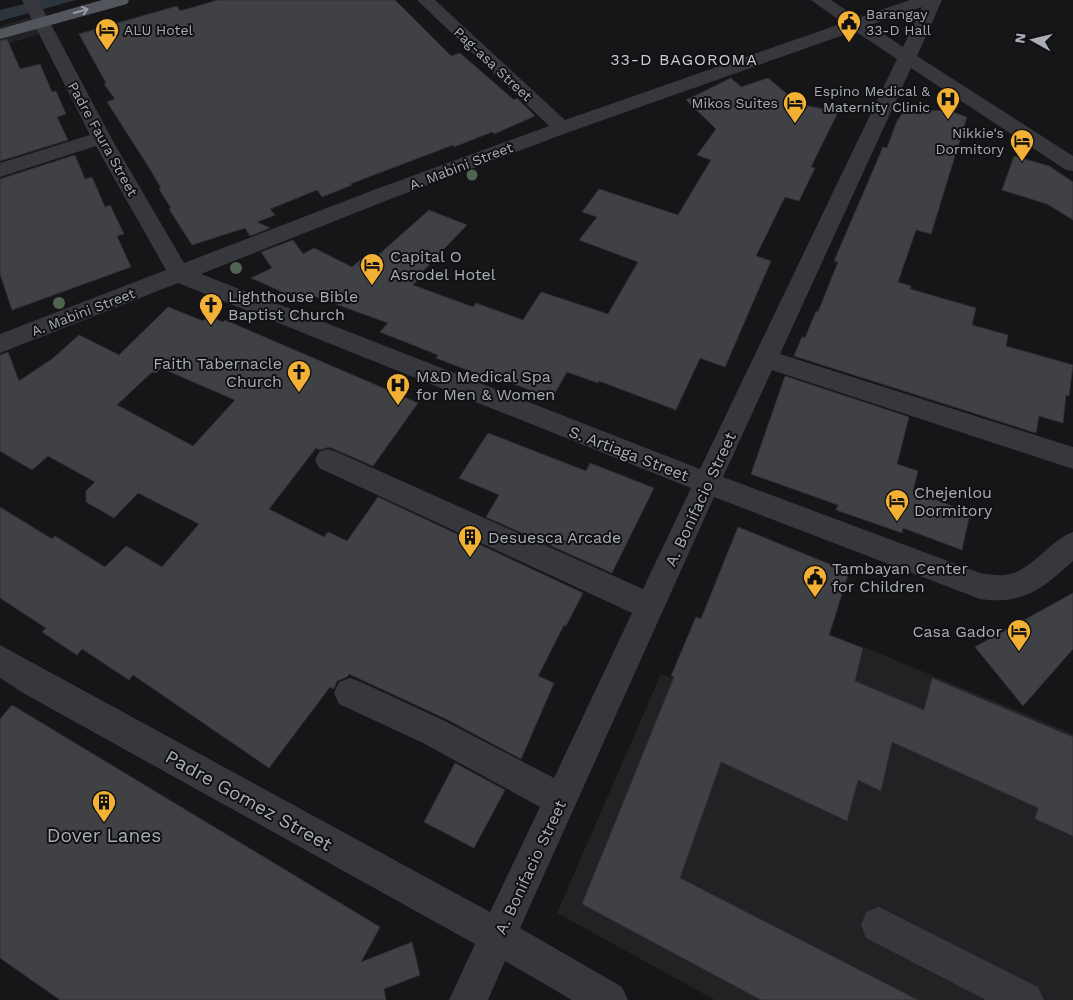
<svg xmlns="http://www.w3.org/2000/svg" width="1073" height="1000" viewBox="0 0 1073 1000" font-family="'Work Sans',sans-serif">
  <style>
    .built { fill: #222225 }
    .water { fill: #2c353c }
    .building { fill: #404145; stroke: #303034; fill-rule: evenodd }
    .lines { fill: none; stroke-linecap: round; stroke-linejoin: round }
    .minor { fill: #37383d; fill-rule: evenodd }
    .major { fill: #53555c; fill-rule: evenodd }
    .tree { fill: #506452 }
    .oneway { stroke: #979ba6 }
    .labels { text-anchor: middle; stroke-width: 4; stroke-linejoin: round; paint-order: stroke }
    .far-poi-label { font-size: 14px; fill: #a8adb8; stroke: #111113; text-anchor: end }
    .far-street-label { font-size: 14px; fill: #a8adb8; stroke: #111113 }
    .far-quarter-label { font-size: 16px; letter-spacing: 1px; fill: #c9ccd4; stroke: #111113 }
    .poi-label { font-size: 16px; fill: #a8adb8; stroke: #111113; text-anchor: start }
    .street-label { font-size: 16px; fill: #a8adb8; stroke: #111113 }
    .near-street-label { font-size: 19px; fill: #a8adb8; stroke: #111113 }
    .near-poi-label { font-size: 19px; fill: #a8adb8; stroke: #111113 }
  </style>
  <rect width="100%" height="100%" fill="#161618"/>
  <g class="built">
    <polygon points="32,17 41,34 0,46 0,26"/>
    <polygon points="864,647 1073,734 1073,1000 715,1000 557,913 661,674 792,733 816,661 856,677"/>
  </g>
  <polygon class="water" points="39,0 76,0 0,21 0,10"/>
  <g class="building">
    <polygon points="218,0 395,0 451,56 460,53 514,100 517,98 535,116 494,134 492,132 454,147 453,145 350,184 352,185 322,197 317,190 270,209 275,215 257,222 270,228 250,236 245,228 192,245 169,209 171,208 159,189 161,188 148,166 107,102 115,99 104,84 106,83 79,34 177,6 180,11"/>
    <polygon points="7,39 20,69 40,64 52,92 56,91 66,114 57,117 68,140 0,161 0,41"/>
    <polygon points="731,78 741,87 768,78 799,104 838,112 811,167 815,168 799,201 785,197 756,256 771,261 725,367 700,358 676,410 599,381 598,383 567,372 552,398 500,379 498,382 436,358 438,355 380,332 388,323 308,294 300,300 251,278 272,268 261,252 293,240 303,254 314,248 352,267 367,254 376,257 429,210 467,225 421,273 423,274 413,285 473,307 476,303 523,320 541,292 608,314 638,262 579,240 597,217 582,212 599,189 678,215 711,160 697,155 716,129 686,100"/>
    <polygon points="925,110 949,111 967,117 931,234 916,230 898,282 911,286 910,289 976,308 972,325 1008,335 1006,346 1073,365 1069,396 1066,395 1063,423 1039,416 1036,433 794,356 802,337 805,338 816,311 818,312 838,262 834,261 883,147 887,148 897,121 904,111"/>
    <polygon points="75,155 85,179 92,177 105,207 110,205 124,234 117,236 131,267 12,310 0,274 0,179"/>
    <polygon points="1014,156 1049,166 1073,182 1073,220 1047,204 1002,190"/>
    <path d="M168 307 203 321 208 316 223 322 225 320 418 403 373 466 329 447 320 450 316 448 269 509 324 537 328 532 347 541 378 497 583 593 566 626 564 625 538 676 554 683 521 759 446 719 349 674 347 677 337 681 334 689 330 687 269 768 133 675 129 680 82 649 77 655 42 632 46 628 0 598V507L52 539 55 536 105 567 126 546 162 567 199 524 138 493 114 518 86 502V491L95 482 48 456 32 470 0 451V355L8 352 19 381 52 359 79 335 119 355ZM161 368 235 400 193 446 117 405 152 372 156 373Z"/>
    <polygon points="785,376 909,417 897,464 918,471 913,491 970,513 962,550 903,528 902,533 836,510 838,505 751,474"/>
    <polygon points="488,433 586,471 590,463 654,488 612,573 486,517 499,495 459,478"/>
    <polygon points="738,527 849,572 829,635 863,648 855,681 924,710 932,678 1073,737 1073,836 1035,819 1038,808 892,742 881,791 858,780 847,821 721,762 680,878 918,1000 761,1000 582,904 674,677 671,676 696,617 701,619"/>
    <polygon points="1073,593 1073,649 1023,706 975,647"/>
    <polygon points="12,705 380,927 361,962 412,942 420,975 384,989 386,1000 60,1000 0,958 0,719"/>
    <polygon points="455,763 505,790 474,848 424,822"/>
  </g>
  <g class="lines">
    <g class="minor">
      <path d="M22 0H38L114 143 184 263 379 188 549 126 417 0H435L565 120 843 23 811 0H831L858 18 910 0H942L917 56 1073 156V171L1066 170 911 68 780 354 1073 447V469L772 370 723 477 980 573C988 574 996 576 1004 575 1031 573 1048 541 1073 532V561C1042 589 1024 605 980 599L714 497 520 928 622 987 628 1000H572L505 961 488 1000H449L475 944 25 694 0 678V645L490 912 540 807 423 743 339 704 334 693 339 682 350 678 361 682 445 721 554 778 632 613 319 468 315 460 319 452 328 449 337 452 643 589 691 488 178 283 0 353V334L166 270 96 146 0 177V163L90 135ZM922 7 903 47 870 25ZM855 31 897 59 700 469 201 274 393 198 569 132Z"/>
      <polygon points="879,907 1038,987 1044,1000 986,1000 866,938 861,925 866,912"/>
    </g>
    <polygon class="major" points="102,0 129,0 127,4 0,39 0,29"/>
  </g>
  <g class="tree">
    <circle cx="472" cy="175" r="5.5"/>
    <circle cx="236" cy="268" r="6"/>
    <circle cx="59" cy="303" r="6"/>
  </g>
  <defs><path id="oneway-shaft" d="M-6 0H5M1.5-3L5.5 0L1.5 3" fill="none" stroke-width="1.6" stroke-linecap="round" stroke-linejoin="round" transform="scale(1.25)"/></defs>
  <use class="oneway" href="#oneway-shaft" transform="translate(81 11) rotate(-15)"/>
  <defs>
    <g id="civic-pin" transform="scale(1.25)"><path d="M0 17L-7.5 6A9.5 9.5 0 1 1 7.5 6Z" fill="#f2b134" stroke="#111113"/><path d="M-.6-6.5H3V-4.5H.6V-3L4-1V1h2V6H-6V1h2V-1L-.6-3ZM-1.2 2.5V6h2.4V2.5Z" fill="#111"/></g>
    <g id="hotel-pin" transform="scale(1.25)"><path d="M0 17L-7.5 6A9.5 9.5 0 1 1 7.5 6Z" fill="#f2b134" stroke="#111113"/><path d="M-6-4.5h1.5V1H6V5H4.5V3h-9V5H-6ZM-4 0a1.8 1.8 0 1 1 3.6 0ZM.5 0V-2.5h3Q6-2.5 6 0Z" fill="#111"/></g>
    <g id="hospital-pin" transform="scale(1.25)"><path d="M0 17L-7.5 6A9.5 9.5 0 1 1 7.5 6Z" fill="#f2b134" stroke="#111113"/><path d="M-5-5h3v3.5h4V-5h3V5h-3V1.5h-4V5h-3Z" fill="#111"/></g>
    <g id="church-pin" transform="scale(1.25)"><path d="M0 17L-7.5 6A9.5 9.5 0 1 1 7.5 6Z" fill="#f2b134" stroke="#111113"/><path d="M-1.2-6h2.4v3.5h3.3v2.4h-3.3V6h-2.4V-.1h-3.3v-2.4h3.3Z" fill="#111"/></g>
    <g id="building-pin" transform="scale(1.25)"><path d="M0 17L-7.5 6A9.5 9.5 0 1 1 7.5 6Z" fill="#f2b134" stroke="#111113"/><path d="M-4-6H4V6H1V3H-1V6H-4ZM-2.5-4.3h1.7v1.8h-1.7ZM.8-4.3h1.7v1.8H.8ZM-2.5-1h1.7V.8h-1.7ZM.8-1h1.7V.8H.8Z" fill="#111"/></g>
  </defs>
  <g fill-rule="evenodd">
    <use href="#civic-pin" x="849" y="22"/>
    <use href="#hotel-pin" x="107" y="30"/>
    <use href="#hospital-pin" x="948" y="99"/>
    <use href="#hotel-pin" x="795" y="103"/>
    <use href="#hotel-pin" x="1022" y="141"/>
    <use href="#hotel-pin" x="372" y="265"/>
    <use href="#church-pin" x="211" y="305"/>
    <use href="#church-pin" x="299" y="372"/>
    <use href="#hospital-pin" x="398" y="385"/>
    <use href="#hotel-pin" x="897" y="501"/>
    <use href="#building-pin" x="470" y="537"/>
    <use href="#civic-pin" x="815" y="577"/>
    <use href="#hotel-pin" x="1019" y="631"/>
    <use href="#building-pin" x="104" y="802"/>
  </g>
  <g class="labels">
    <g class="far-poi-label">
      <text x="866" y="19" text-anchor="start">Barangay<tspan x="866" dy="16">33-D Hall</tspan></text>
      <text x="124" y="35" text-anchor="start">ALU Hotel</text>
      <text x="930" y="96">Espino Medical &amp;<tspan x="930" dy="16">Maternity Clinic</tspan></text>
      <text x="778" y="108">Mikos Suites</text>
      <text x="1004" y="138">Nikkie's<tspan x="1004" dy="16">Dormitory</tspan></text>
    </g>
    <g class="far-street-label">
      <text transform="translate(493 64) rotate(43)" y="5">Pag-asa Street</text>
      <text transform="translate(103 139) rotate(61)" y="5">Padre Faura Street</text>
      <text transform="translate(461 166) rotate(-21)" y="5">A. Mabini Street</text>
      <text transform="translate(83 312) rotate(-21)" y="5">A. Mabini Street</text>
    </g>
    <g class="far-quarter-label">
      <text x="684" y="65">33-D BAGOROMA</text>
    </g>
    <g class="poi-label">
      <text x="390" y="262">Capital O<tspan x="390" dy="18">Asrodel Hotel</tspan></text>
      <text x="228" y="302">Lighthouse Bible<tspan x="228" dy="18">Baptist Church</tspan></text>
      <text x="282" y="369" text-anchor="end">Faith Tabernacle<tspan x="282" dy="18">Church</tspan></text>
      <text x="416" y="382">M&amp;D Medical Spa<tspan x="416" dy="18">for Men &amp; Women</tspan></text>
      <text x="914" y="498">Chejenlou<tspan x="914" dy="18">Dormitory</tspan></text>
      <text x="488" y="543">Desuesca Arcade</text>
      <text x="832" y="574">Tambayan Center<tspan x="832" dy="18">for Children</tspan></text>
      <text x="1002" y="637" text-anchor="end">Casa Gador</text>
    </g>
    <g class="street-label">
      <text transform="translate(629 453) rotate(21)" y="6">S. Artiaga Street</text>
      <text transform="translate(700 499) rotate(-65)" y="6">A. Bonifacio Street</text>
      <text transform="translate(530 867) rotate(-65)" y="6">A. Bonifacio Street</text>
    </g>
    <g class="near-street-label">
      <text transform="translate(249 800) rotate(29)" y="7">Padre Gomez Street</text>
    </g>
    <g class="near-poi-label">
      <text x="104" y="842">Dover Lanes</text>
    </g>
  </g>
  <g transform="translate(1033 40) rotate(278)" stroke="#111113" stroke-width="4" paint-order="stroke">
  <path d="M0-4L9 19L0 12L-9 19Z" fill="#a8adb8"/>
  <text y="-8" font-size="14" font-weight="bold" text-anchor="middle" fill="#a8adb8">N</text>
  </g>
</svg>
